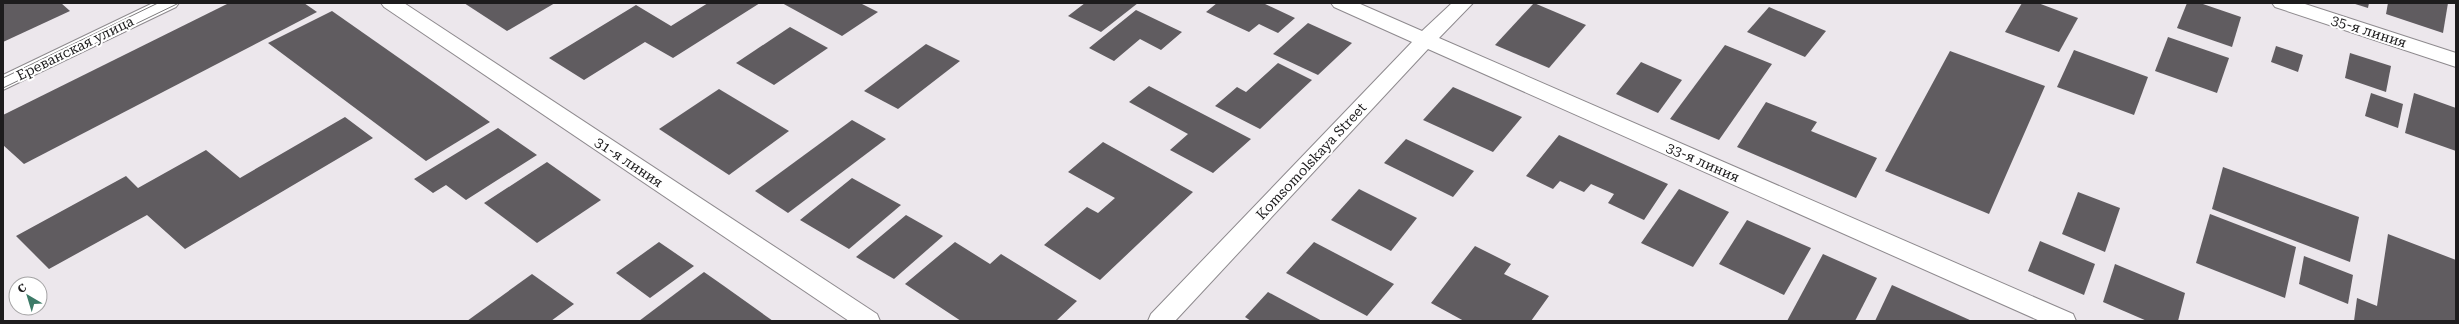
<svg xmlns="http://www.w3.org/2000/svg" width="2459" height="324" viewBox="0 0 2459 324" font-family="'Roboto Serif',serif">
  <style>
    .building { fill: #605c60 }
    .lines { fill: none; stroke-linecap: round; stroke-linejoin: round }
    .minor-casing { stroke: #8e8a8e; stroke-width: 2 }
    .minor { fill: #fff; fill-rule: evenodd }
    .tram { stroke: #7c7a7c; stroke-width: 1 }
    .labels { text-anchor: middle; stroke-width: 4; stroke-linejoin: round; paint-order: stroke }
    .street-label { font-size: 14px; fill: #1d1c1d; stroke: #fff }
  </style>
  <rect width="100%" height="100%" fill="#ece7ec"/>
  <g class="building">
    <polygon points="3,3 61,3 70,11 3,42"/>
    <polygon points="229,3 304,3 317,12 24,164 3,145 3,115"/>
    <polygon points="464,3 555,3 507,31"/>
    <polygon points="708,3 760,3 673,58 645,42 584,80 549,58 636,5 671,26"/>
    <polygon points="782,3 860,3 878,12 842,36"/>
    <polygon points="1085,3 1138,3 1101,32 1068,16"/>
    <polygon points="1217,3 1263,3 1295,18 1278,33 1259,24 1249,32 1206,12"/>
    <polygon points="1534,3 1586,25 1549,68 1495,45"/>
    <polygon points="2022,3 2038,3 2078,18 2059,52 2005,32"/>
    <polygon points="2187,3 2200,3 2241,17 2232,47 2177,28"/>
    <polygon points="2352,3 2369,3 2368,8"/>
    <polygon points="2388,3 2448,3 2443,33 2386,14"/>
    <polygon points="1769,7 1826,31 1805,57 1747,32"/>
    <polygon points="1136,10 1182,32 1161,50 1140,39 1114,61 1089,48"/>
    <polygon points="332,11 449,93 490,122 426,161 268,43"/>
    <polygon points="1308,23 1352,43 1318,75 1273,54"/>
    <polygon points="790,27 828,48 774,85 736,63"/>
    <polygon points="2168,37 2229,58 2217,93 2155,71"/>
    <polygon points="926,44 960,61 898,109 864,91"/>
    <polygon points="1725,45 1772,64 1719,140 1670,119"/>
    <polygon points="2276,46 2303,55 2298,72 2271,62"/>
    <polygon points="2074,50 2148,77 2134,115 2057,87"/>
    <polygon points="1950,51 2045,86 1989,214 1885,171"/>
    <polygon points="2350,53 2391,66 2386,92 2345,78"/>
    <polygon points="1641,62 1682,80 1658,113 1616,94"/>
    <polygon points="1278,63 1312,80 1260,129 1215,106 1237,87 1246,92"/>
    <polygon points="1149,86 1251,139 1213,173 1170,150 1188,134 1129,102"/>
    <polygon points="1453,87 1522,117 1493,152 1423,120"/>
    <polygon points="719,89 789,131 729,175 659,129"/>
    <polygon points="2371,93 2403,104 2398,128 2365,116"/>
    <polygon points="2414,93 2456,108 2456,151 2405,133"/>
    <polygon points="1766,102 1817,122 1811,131 1877,158 1856,198 1737,147"/>
    <polygon points="345,117 373,138 185,249 147,215 49,269 16,236 126,176 138,188 206,150 240,178"/>
    <polygon points="852,120 886,139 788,213 755,191"/>
    <polygon points="498,128 537,155 466,200 446,185 433,193 414,179"/>
    <polygon points="1559,135 1610,158 1668,184 1644,220 1608,203 1614,194 1591,184 1584,192 1560,181 1553,189 1526,176"/>
    <polygon points="1406,139 1474,171 1453,197 1384,163"/>
    <polygon points="1103,142 1193,192 1100,280 1044,245 1087,207 1098,213 1115,198 1068,172"/>
    <polygon points="547,162 601,200 537,243 484,203"/>
    <polygon points="2223,167 2359,217 2350,262 2212,209"/>
    <polygon points="852,178 901,205 849,249 800,220"/>
    <polygon points="1359,189 1417,218 1391,251 1331,220"/>
    <polygon points="1679,189 1729,212 1693,267 1641,243"/>
    <polygon points="2078,192 2120,208 2105,252 2062,234"/>
    <polygon points="2210,214 2296,247 2285,298 2196,263"/>
    <polygon points="906,215 943,236 894,279 856,257"/>
    <polygon points="1747,220 1811,248 1784,295 1719,264"/>
    <polygon points="2388,234 2456,260 2456,321 2354,321 2357,298 2377,306"/>
    <polygon points="2040,241 2095,264 2084,295 2028,271"/>
    <polygon points="659,242 694,266 650,298 616,273"/>
    <polygon points="955,242 990,264 1001,254 1077,301 1056,321 961,321 905,284"/>
    <polygon points="1314,242 1394,284 1367,316 1286,273"/>
    <polygon points="1475,246 1511,264 1504,274 1549,296 1531,321 1464,321 1431,303"/>
    <polygon points="1823,254 1877,278 1855,321 1787,321"/>
    <polygon points="2304,256 2353,275 2348,304 2299,284"/>
    <polygon points="2115,264 2185,293 2178,321 2147,321 2103,302"/>
    <polygon points="704,272 724,286 773,321 639,321"/>
    <polygon points="532,274 574,304 551,321 467,321"/>
    <polygon points="1892,285 1972,321 1875,321"/>
    <polygon points="1268,292 1322,321 1251,321 1245,317"/>
  </g>
  <g class="lines">
    <g class="minor-casing">
      <g id="minor">
        <polygon points="153,3 179,3 176,7 3,90 3,75"/>
        <polygon points="381,3 404,3 877,314 880,321 849,321 384,7"/>
        <polygon points="1331,3 1358,3 1422,31 1452,3 1473,3 1439,38 2073,314 2076,321 2040,321 1428,49 1175,321 1148,321 1151,314 1412,42 1334,7"/>
        <polygon points="2272,3 2302,3 2456,53 2456,67 2275,7"/>
      </g>
    </g>
    <use href="#minor" class="minor"/>
    <g class="tram">
      <polyline points="3,78 158,3"/>
      <polyline points="3,88 179,3"/>
    </g>
  </g>
  <g class="labels">
    <g class="street-label">
      <text transform="translate(2369 31) rotate(18)" y="5">35-я линия</text>
      <text transform="translate(75 48) rotate(-26)" y="5">Ереванская улица</text>
      <text transform="translate(1311 161) rotate(-47)" y="5">Komsomolskaya Street</text>
      <text transform="translate(629 162) rotate(34)" y="5">31-я линия</text>
      <text transform="translate(1703 162) rotate(24)" y="5">33-я линия</text>
    </g>
  </g>
  <rect width="2459" height="324" fill="none" stroke="#1d1c1d" stroke-width="8"/>
  <g transform="translate(28 296) rotate(322)"><circle r="19" fill="#ffffff" stroke="#a5a4a5"/>
  <path d="M0-3L7 15L0 10L-7 15Z" fill="#3c7a67"/>
  <text y="-6" font-size="11" font-weight="bold" text-anchor="middle" fill="#1d1c1d">С</text>
  </g>
</svg>
